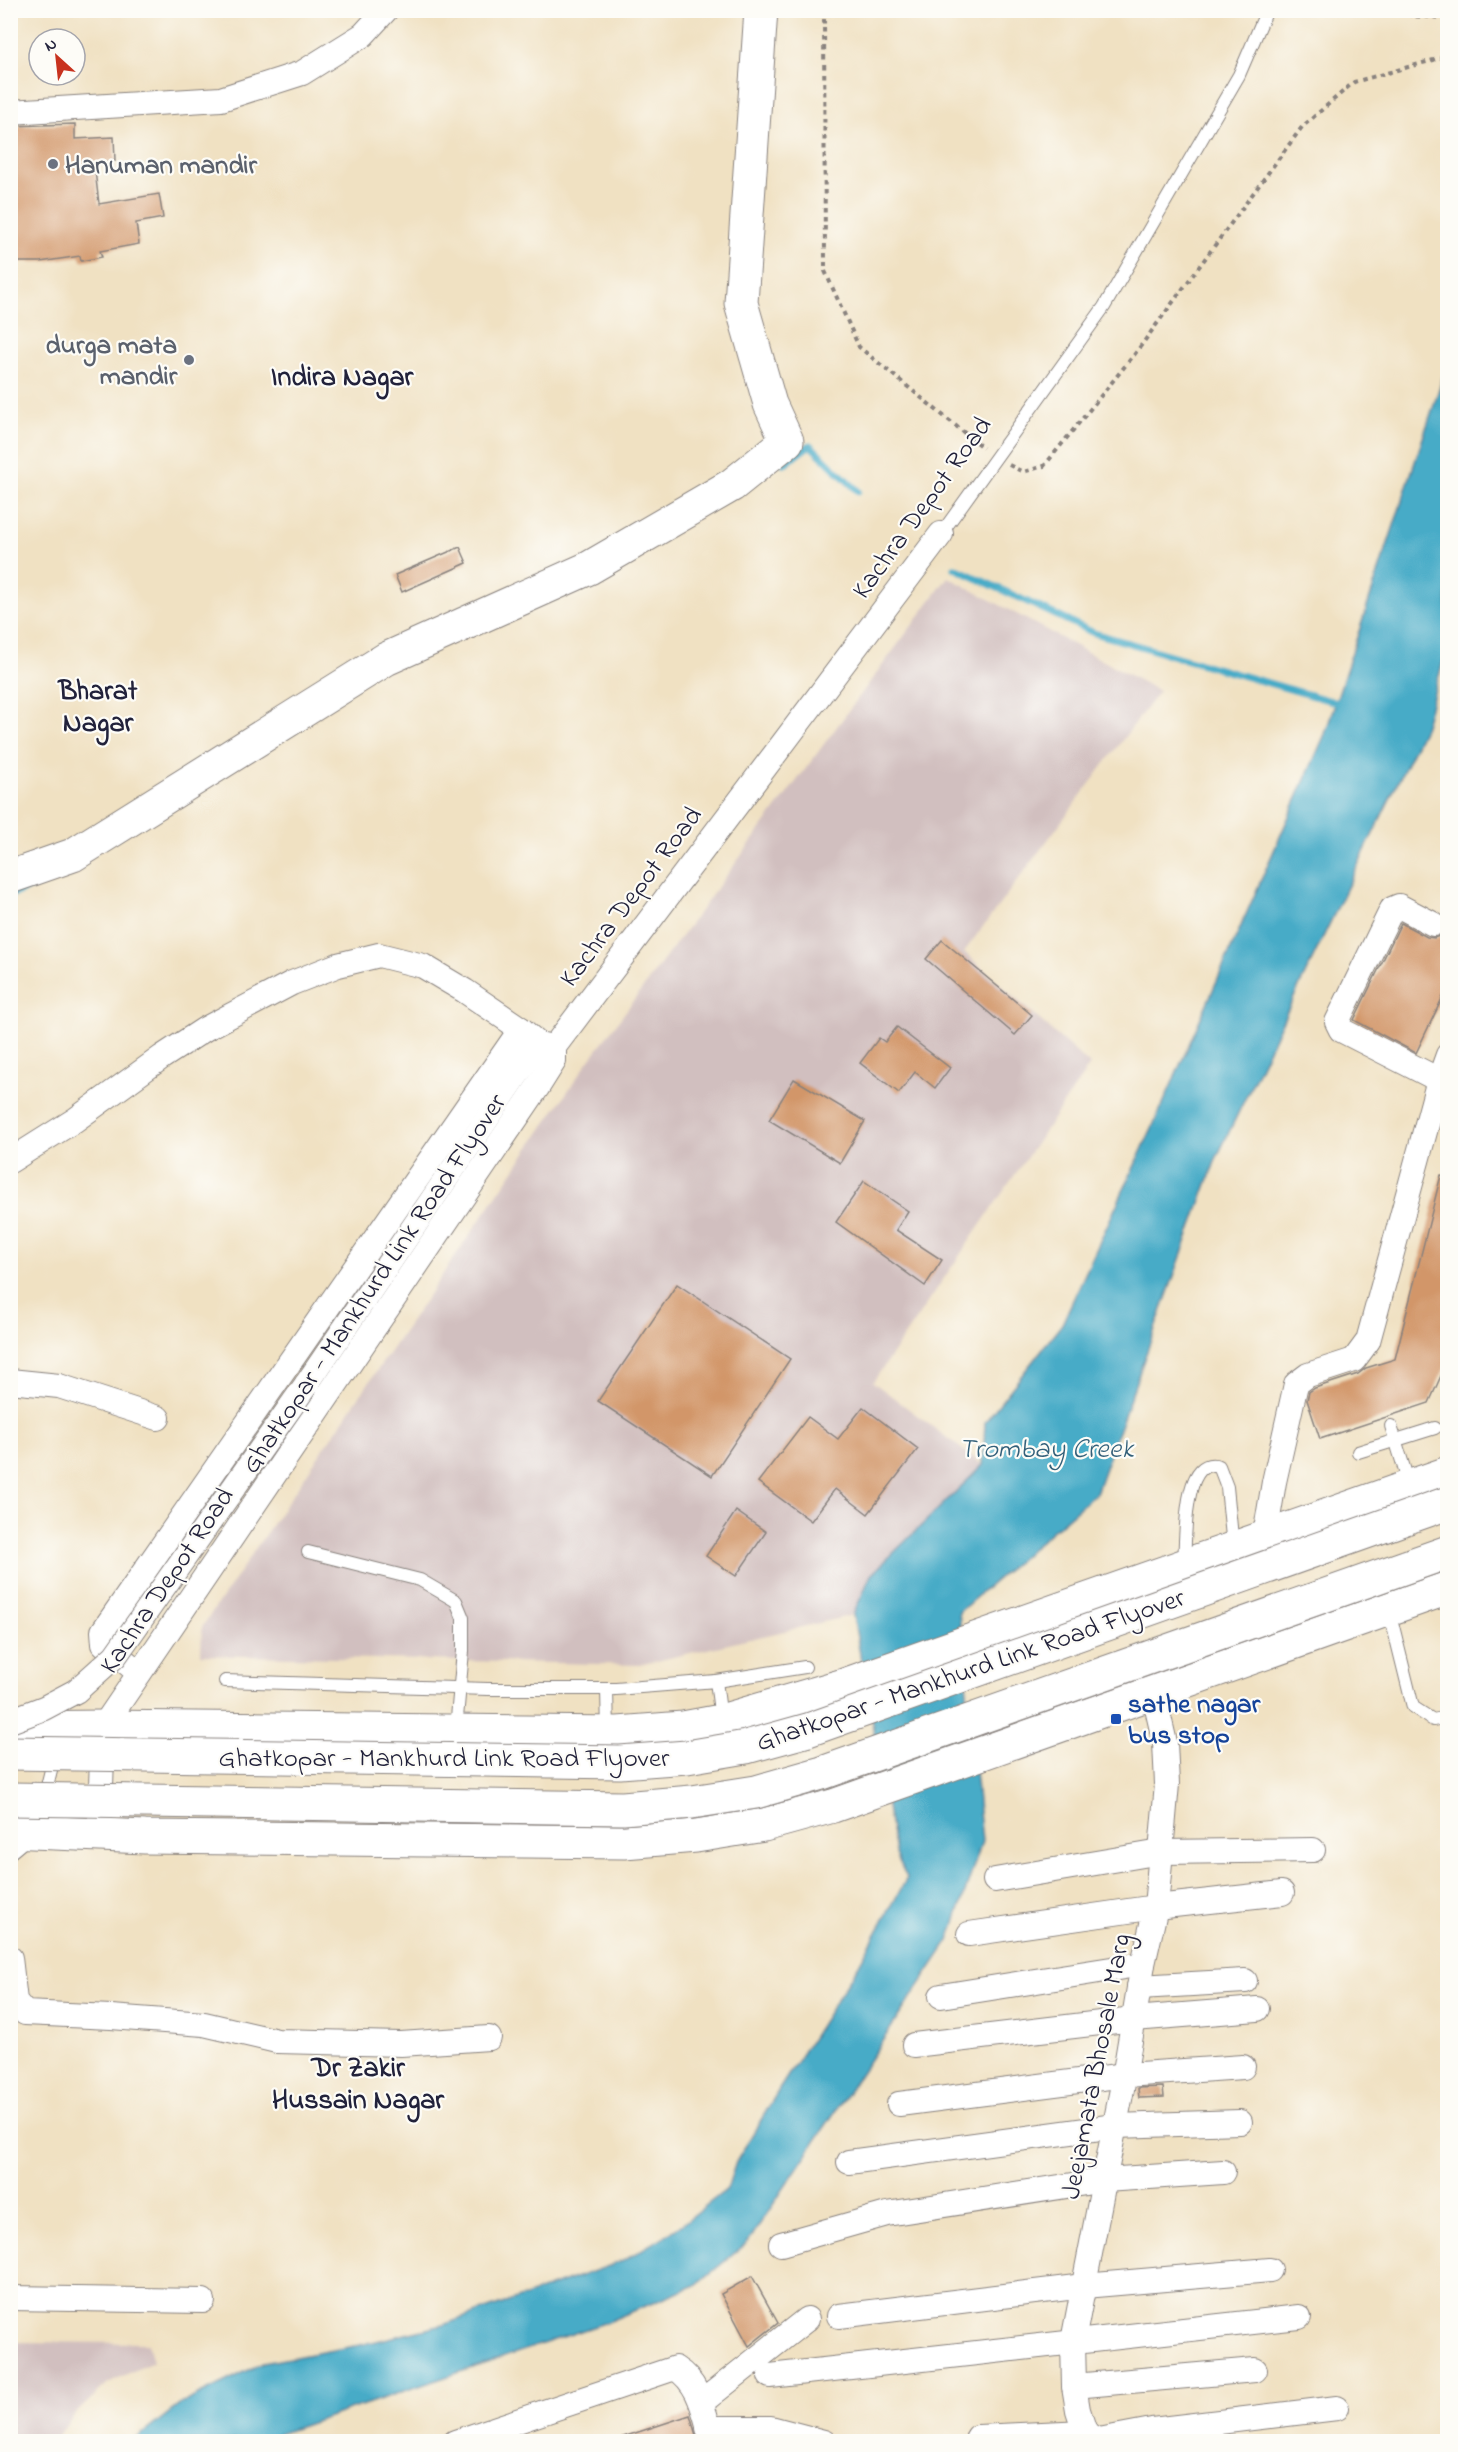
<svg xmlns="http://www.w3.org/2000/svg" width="1458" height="2452" viewBox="0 0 1458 2452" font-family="'Indie Flower',sans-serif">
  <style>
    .industrial { fill: #d1bfbf }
    .water { fill: #47abc7; stroke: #346681; stroke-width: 1.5 }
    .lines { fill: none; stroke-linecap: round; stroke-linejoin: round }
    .stream { stroke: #47abc7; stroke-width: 7 }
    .building { fill: #d29669 }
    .lane-casing { stroke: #89827e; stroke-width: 14 }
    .street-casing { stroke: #89827e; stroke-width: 26 }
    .secondary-casing { stroke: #89827e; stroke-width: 35 }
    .highway-casing { stroke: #89827e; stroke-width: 35 }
    .path { stroke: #89827e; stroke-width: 4; stroke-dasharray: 4.5 4.5; stroke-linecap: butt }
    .lane { stroke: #fff; stroke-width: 12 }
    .street { stroke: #fff; stroke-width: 24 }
    .secondary { stroke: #fff; stroke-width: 33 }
    .highway { stroke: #fff; stroke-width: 33 }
    .street-bridge-casing { stroke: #89827e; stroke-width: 26; stroke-linecap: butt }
    .highway-bridge-casing { stroke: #89827e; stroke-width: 35; stroke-linecap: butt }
    .street-bridge { stroke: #fff; stroke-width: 24 }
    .highway-bridge { stroke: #fff; stroke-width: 33 }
    .worship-dot { fill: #6b7280; stroke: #fdfcf7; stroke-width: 2 }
    .transit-dot { fill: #1a4fb4; stroke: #fdfcf7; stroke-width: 2 }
    .labels { text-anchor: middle; stroke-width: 4.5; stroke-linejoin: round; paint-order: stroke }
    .worship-label { font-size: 27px; font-weight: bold; fill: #5b616d; stroke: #fdfcf7; text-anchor: start }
    .street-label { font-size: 27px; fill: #22223b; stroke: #fdfcf7 }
    .transit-label { font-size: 27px; font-weight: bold; fill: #164399; stroke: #fdfcf7; text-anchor: start }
    .neighbourhood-label { font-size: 28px; font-weight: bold; fill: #22223b; stroke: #fdfcf7 }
    .water-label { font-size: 28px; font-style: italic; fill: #33607a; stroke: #fdfcf7 }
  </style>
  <rect width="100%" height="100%" fill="#fdfcf7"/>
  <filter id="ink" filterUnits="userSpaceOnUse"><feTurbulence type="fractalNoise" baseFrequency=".0167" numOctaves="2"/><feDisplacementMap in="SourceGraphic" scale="12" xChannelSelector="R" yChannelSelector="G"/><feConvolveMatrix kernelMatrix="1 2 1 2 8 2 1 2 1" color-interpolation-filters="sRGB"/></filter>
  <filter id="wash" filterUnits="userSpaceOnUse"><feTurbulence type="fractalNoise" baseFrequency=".008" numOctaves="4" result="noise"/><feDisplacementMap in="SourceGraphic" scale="24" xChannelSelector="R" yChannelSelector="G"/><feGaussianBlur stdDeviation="1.35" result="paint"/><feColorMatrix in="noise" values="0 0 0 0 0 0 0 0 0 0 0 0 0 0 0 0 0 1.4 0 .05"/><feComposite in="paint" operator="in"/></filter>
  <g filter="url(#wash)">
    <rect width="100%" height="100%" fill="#f0e1c2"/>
    <g class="industrial">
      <polygon points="948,577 1159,691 964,952 1090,1065 873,1382 983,1465 871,1575 853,1615 639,1665 201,1655 202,1627 585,1066"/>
      <polygon points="11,2342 148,2343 153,2362 108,2383 75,2414 54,2441 11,2441"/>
    </g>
    <polygon class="water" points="1447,365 1447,648 1424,728 1216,1159 1096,1493 959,1612 982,1841 949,1941 748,2242 696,2285 607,2322 258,2441 132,2442 182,2403 263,2363 360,2345 443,2325 623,2261 676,2229 727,2189 736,2162 780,2088 858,1966 907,1878 895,1852 853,1615 871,1575 983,1465 985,1422 1062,1324 1163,1104 1325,734"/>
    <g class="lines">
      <g class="stream">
        <polyline points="784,464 810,445 858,491"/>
        <polyline points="955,568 1094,633 1342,704"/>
        <polyline points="10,895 33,886"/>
      </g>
    </g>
    <g id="blocks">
      <g class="building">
        <polygon points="75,124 75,139 114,137 115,161 94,162 99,204 159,194 163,218 136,223 139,244 100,251 102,257 81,261 80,256 40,262 10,262 11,126"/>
        <polygon points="460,547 467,563 402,592 395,575"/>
        <polygon points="1401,923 1427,937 1434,938 1442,935 1448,938 1448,986 1416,1053 1354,1020"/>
        <polygon points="942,940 1032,1015 1015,1035 926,959"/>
        <polygon points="897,1027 950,1068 935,1088 915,1072 899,1093 860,1063 879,1038 885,1042"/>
        <polygon points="794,1079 865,1121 840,1163 769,1120"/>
        <polygon points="1441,1175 1448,1176 1448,1360 1429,1403 1320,1439 1307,1400 1309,1392 1315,1388 1358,1374 1366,1368 1395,1359"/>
        <polygon points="864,1181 908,1211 896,1230 942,1260 925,1286 836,1222"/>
        <polygon points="677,1284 790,1359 712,1476 598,1401"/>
        <polygon points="863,1407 918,1449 868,1514 835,1489 811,1521 758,1482 808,1417 838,1439"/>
        <polygon points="736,1511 766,1532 736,1576 706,1556"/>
        <polygon points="1163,2087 1164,2097 1139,2098 1138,2088"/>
        <polygon points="752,2276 778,2323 749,2346 721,2294"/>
        <polygon points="690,2415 698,2442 620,2442 620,2438"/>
      </g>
    </g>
  </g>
  <g filter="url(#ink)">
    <use href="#blocks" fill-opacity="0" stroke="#89827e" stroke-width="1.5"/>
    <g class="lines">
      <g class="lane-casing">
        <g id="lane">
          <polyline points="941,534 1104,307 1239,75 1267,10"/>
          <polyline points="1391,1426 1409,1484"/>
          <polyline points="1358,1452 1435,1428"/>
          <polyline points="308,1552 420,1580 456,1601 463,1618 463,1651 456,1729"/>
          <path d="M1184 1564C1186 1542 1182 1454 1219 1466L1227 1487 1233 1547"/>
          <polyline points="1389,1610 1413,1707 1433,1720 1448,1717"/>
          <polyline points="225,1681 488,1689 616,1689 716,1681 721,1719"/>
          <polyline points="716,1681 805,1667"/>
          <polyline points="607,1689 608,1732"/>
          <polyline points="44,1798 55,1754"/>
          <polyline points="10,1853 28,1838"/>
        </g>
      </g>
      <g class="street-casing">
        <g id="street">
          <polyline points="10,112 221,99 302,73 363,35 386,10"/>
          <polyline points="1433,924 1399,906 1392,909 1337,1022 1341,1030 1439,1080"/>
          <polyline points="10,1161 75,1120 162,1057 205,1029 292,983 338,965 379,955 423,966 465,991 521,1029 538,1044 554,1047"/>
          <polyline points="10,1381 59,1386 158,1418"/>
          <polyline points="306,1385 538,1044"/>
          <polyline points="1265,1536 1274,1482 1296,1384 1308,1375 1354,1360 1368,1341 1439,1080 1448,1055"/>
          <polyline points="139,1673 104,1644 103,1631 521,1029"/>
          <polyline points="100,1817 103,1727 537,1088 554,1061 554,1047 941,534"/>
          <polyline points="995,1880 1161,1852 1313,1850"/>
          <polyline points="969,1934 1156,1907 1282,1893"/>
          <polyline points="10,1958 15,2001 25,2013 111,2017 204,2024 277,2041 401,2044 489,2038"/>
          <polyline points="1139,1987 1245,1981"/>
          <polyline points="941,1996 1143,1964"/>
          <polyline points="914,2045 1134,2019 1257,2009"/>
          <polyline points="899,2104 1125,2075 1243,2067"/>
          <polyline points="849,2162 1115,2126 1240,2122"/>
          <polyline points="781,2244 887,2214 1105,2180 1223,2172"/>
          <polyline points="10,2298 203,2301"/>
          <polyline points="839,2316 1084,2286 1270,2270"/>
          <polyline points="770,2376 1299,2317"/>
          <polyline points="1074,2386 1255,2370"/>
          <polyline points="702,2402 807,2319"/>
          <polyline points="708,2428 771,2428 824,2442"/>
          <polyline points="978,2437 1085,2432"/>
          <polyline points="1099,2440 1152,2430 1337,2408"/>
          <path d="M455 2442 675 2368C701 2384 704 2414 713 2442"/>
          <polyline points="1101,2442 1085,2432 1078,2410 1074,2386 1073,2341 1122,2089 1143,1964 1156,1907 1167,1784 1165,1743 1153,1691"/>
        </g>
      </g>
      <g class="secondary-casing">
        <polyline id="secondary" points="10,877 73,855 386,659 589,568 732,485 787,441 770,404 741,303 761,10"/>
      </g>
      <g class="highway-casing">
        <g id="highway">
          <polyline points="10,1728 103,1727 618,1733 683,1728 721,1721 844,1685 1448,1473"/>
          <polyline points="10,1831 145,1837 624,1842 696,1836 764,1825 833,1806 1448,1588"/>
        </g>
      </g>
      <g class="path">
        <polyline points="824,10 825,271 859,347 983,448"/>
        <polyline points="1399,10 1412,16 1448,18"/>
        <polyline points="1009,465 1023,472 1044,466 1134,355 1302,127 1354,82 1448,56"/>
      </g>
      <use href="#lane" class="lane"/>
      <use href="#street" class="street"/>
      <use href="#secondary" class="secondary"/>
      <use href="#highway" class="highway"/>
      <g class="street-bridge-casing">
        <polyline id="street-bridge" points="10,1721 44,1708 76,1691 115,1656 306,1385"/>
      </g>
      <g class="highway-bridge-casing">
        <g id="highway-bridge">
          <polyline points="10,1753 620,1762 687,1757 746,1747 808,1730 1448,1503"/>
          <polyline points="10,1799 623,1808 692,1802 756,1792 822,1773 1448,1552"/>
        </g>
      </g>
      <use href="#street-bridge" class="street-bridge"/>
      <use href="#highway-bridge" class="highway-bridge"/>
    </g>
  </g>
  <g class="worship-dot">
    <circle cx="53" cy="164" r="6"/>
    <circle cx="189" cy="360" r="6"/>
  </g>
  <rect class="transit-dot" x="1110" y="1713" width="12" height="12" rx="3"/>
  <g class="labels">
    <g class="worship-label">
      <text x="65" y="173">Hanuman mandir</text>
      <text x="177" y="353" text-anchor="end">durga mata<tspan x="177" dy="31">mandir</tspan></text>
    </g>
    <g class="street-label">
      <text transform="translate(921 507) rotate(-54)" y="9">Kachra Depot Road</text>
      <text transform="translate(630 896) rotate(-53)" y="9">Kachra Depot Road</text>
      <text transform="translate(373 1283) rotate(-56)" y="9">Ghatkopar - Mankhurd Link Road Flyover</text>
      <text transform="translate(166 1580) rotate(-56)" y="9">Kachra Depot Road</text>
      <text transform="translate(970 1669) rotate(-19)" y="9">Ghatkopar - Mankhurd Link Road Flyover</text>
      <text x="444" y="1766">Ghatkopar - Mankhurd Link Road Flyover</text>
      <text transform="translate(1095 2066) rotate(-79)" y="9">Jeejamata Bhosale Marg</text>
    </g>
    <g class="transit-label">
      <text x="1128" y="1712">sathe nagar<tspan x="1128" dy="31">bus stop</tspan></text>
    </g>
    <g class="neighbourhood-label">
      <text x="342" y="385">Indira Nagar</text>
      <text x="98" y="699">Bharat<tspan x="98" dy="32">Nagar</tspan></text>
      <text x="358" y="2076">Dr Zakir<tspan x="358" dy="32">Hussain Nagar</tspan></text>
    </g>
    <g class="water-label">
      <text x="1046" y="1457">Trombay Creek</text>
    </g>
  </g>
  <rect width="1458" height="2452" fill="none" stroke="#fdfcf7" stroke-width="36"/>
  <g transform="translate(57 57) rotate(333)"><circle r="28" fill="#fdfcf7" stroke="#a5a5ac" stroke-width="1.5"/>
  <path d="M0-4.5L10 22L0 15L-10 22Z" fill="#c8321e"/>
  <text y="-9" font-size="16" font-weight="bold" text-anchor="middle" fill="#22223b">N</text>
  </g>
</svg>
